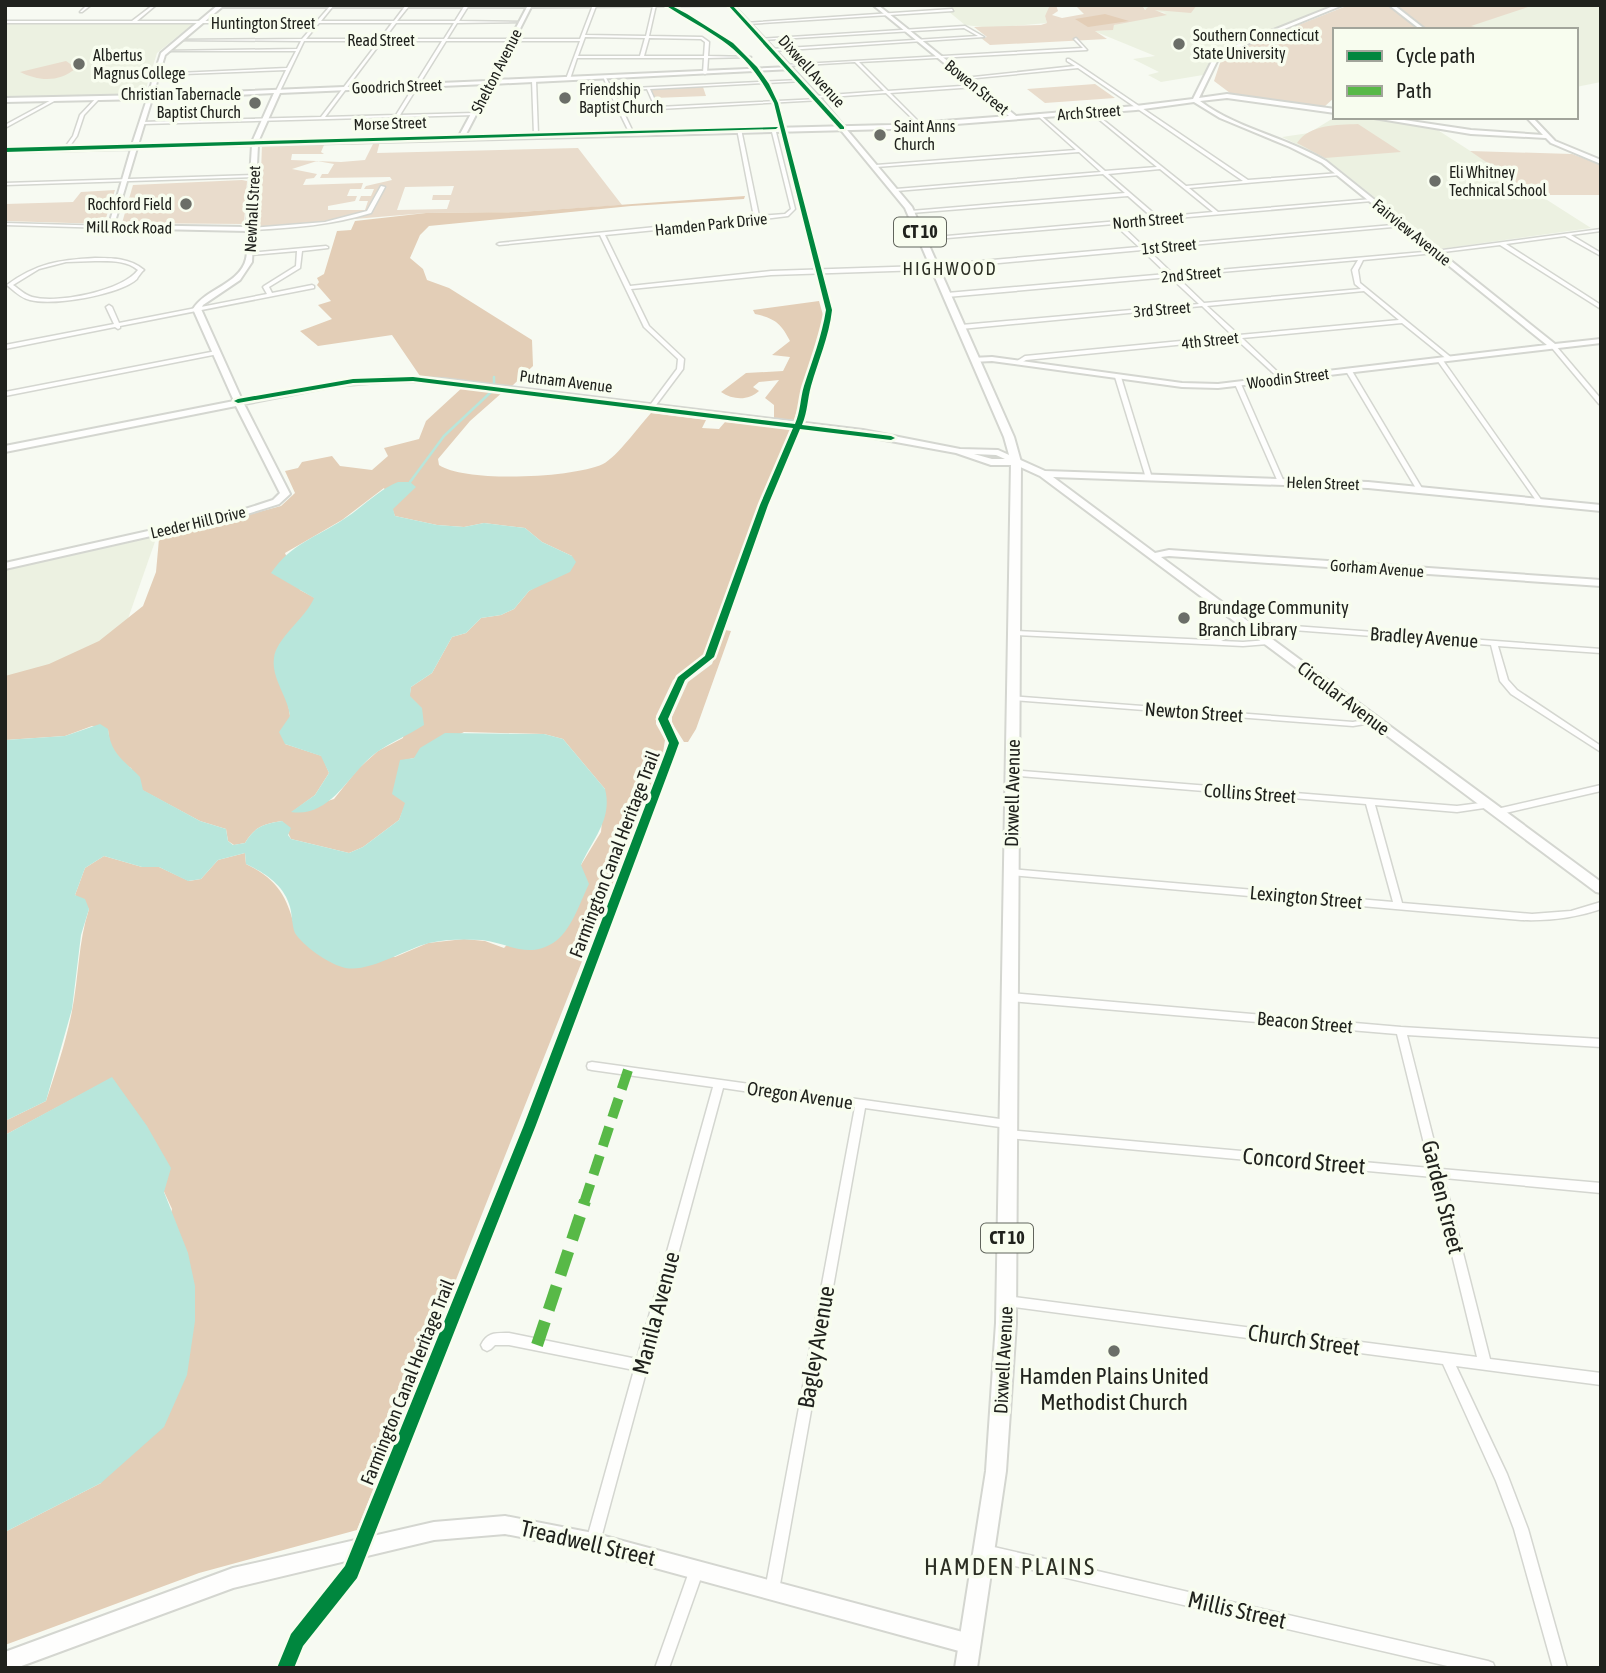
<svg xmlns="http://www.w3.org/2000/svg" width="1606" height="1673" viewBox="0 0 1606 1673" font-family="'Asap Condensed',sans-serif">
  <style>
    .built { fill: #ecf1e1 }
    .green { fill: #e9dccc; fill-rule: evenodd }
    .forest { fill: #e3ceb7; fill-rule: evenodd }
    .water { fill: #b8e6db }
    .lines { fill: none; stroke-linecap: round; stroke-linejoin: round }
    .stream { stroke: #b8e6db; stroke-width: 2.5 }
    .street-casing { stroke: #d4d6d0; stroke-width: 3 }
    .secondary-casing { stroke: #d4d6d0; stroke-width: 4 }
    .primary-casing { stroke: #d4d6d0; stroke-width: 4 }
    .street { fill: #fefefd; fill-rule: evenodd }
    .secondary { fill: #fefefd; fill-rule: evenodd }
    .primary { fill: #fefefd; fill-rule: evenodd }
    .quiet-far1 { stroke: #58b947; stroke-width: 10; stroke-dasharray: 20 10; stroke-linecap: butt }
    .quiet { stroke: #58b947; stroke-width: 12; stroke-dasharray: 25 12; stroke-linecap: butt }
    .cycleway-casing { stroke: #f8fdef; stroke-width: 5 }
    .cycleway { fill: #00873e; fill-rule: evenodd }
    .poi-dot { fill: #6b6e68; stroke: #f8fdef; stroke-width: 2.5 }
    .labels { text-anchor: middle; stroke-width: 7; stroke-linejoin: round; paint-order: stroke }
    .far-street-label { font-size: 16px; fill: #20221d; stroke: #f8fdef }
    .far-poi-label { font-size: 16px; fill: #20221d; stroke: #f8fdef; text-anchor: start }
    .shield { fill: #f8fdef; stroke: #61645c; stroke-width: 2 }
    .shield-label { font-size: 18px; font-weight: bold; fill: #20221d }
    .far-neighbourhood-label { font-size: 18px; letter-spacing: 2px; fill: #2c2f24; stroke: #f8fdef }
    .poi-label { font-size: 19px; fill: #20221d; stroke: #f8fdef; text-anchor: start }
    .street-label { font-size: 19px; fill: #20221d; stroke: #f8fdef }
    .near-street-label { font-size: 23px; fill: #20221d; stroke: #f8fdef }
    .near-poi-label { font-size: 23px; fill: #20221d; stroke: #f8fdef }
    .near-neighbourhood-label { font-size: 24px; letter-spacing: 2px; fill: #2c2f24; stroke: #f8fdef }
  </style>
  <rect width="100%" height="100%" fill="#f7faf2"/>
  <g class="built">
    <polygon points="948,5 1050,5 1051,7 1045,16 1047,23 991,28 965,25 948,11 955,10"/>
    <polygon points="1142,5 1341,5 1233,46 1218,54 1209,74 1161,82 1148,75 1159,72 1133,59 1155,56 1094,31 1112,30 1114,25 1124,22 1166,13 1145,9"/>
    <polygon points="1531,5 1601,5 1601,82 1576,87 1576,30 1489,30 1469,26"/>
    <polygon points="5,24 193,24 157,53 144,95 5,98"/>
    <polygon points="1335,117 1358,117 1436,129 1591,228 1440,249 1325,158 1282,137 1309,133"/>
    <polygon points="158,533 116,653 5,678 5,569"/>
  </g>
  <g class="green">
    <polygon points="1050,5 1056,5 1058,11 1052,15 1062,18 1084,14 1075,5 1142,5 1145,10 1150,5 1197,5 1191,13 1155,10 1167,15 1114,25 1113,30 1095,31 1107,39 990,45 981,38 987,37 974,27 1041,25 1047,23 1045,16"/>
    <polygon points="1349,5 1531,5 1531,6 1471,26 1489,30 1335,30 1335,97 1324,107 1230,93 1214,81 1221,60 1228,53"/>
    <path d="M66 61 76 68C59 83 38 81 20 72Z"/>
    <polygon points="1095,84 1115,98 1045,103 1027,89"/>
    <polygon points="703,87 706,96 654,98 651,89"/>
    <path d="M1358 124 1401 152 1325 158 1297 143C1310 124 1336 125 1358 124Z"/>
    <path d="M380 141 377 153 578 148 622 205 520 212 426 213 259 227 262 145ZM373 144 365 160 341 162 291 160 292 154H324L321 152 324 145ZM317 161 334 164 328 174H322L320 178 390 177 392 180 366 186 364 189H374L371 196H361L359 201H368L365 210H328V206L355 201 357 196H347L350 189H361L363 183 303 185 306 179 314 178 317 174 292 169ZM454 186 451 195H433L432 200H450L447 209 397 210 405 187Z"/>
    <polygon points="1470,151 1572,154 1601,165 1601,195 1535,195"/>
    <polygon points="242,180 247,181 244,224 122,223 133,185"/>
    <polygon points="115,190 104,224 5,221 5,204 73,202 81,192"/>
  </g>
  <g class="forest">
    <polygon points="1105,14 1129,21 1088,27 1075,19"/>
    <polygon points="745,196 744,199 631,206 429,226 420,235 410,258 423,269 427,280 449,288 532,340 533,366 512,386 420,376 392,335 318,346 300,331 332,319 318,305 331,301 317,285 319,282 317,278 324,274 337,231 351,230 355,221 426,213 520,212"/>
    <path d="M819 301 823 315 818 347 794 420 774 418V405L765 398 779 380 759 382 753 387 759 391C748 401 733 400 721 392L746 373 783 371 790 357 772 355 790 341C781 323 774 318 755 314L753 310Z"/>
    <path d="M464 386 504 391 470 421 438 459 439 465C465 483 573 478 603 464 617 457 639 426 651 413L706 420 702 428 719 429 725 422 792 429 760 500 703 657 673 680 656 716V724L665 740 662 759 357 1530 199 1573 5 1645V1532L101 1483 172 1209 112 1078 5 1135V1121L46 1101C56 1071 66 1042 72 1011 79 976 78 943 89 909L75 895 85 868 104 856 142 867H159L189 881 201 879 218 860 245 853 246 864C279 880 288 898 296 933L395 957 428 943 464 939 485 941 504 948 581 865 601 832 605 789 563 739 544 734 464 732 414 758 400 761 406 803 399 820 363 847 349 853 291 839 282 821C264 824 255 826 245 843L234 845 228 841 226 829 200 821 142 790 131 768 119 761 110 744 108 730 92 726 65 736 5 740V676L49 664 99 641 143 606 156 572 159 539 281 506 295 493 285 471 298 468 302 462 332 456 340 466 372 470 388 456 384 448 419 439 426 421ZM384 488 395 516 437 525 464 527 484 523 525 528 542 542 572 556 546 581 529 591 514 609 501 615 481 618 466 633 452 637 432 673 411 687 403 738 378 751 358 769 334 799 292 812 315 795 329 773 322 756 285 744 290 716 279 645 309 612 315 598 300 590 285 553 342 520Z"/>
    <polygon points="725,630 731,631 696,729 688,742 684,742 672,723 672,717 688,682 712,664"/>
  </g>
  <g class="water">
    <path d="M398 482H410L416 487 393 509 395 516 437 525 464 527 484 523 525 528 542 542 572 556 576 562 570 572 529 591 514 609 501 615 481 618 466 633 452 637 432 673 411 687 410 696 422 708 424 725C409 735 391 742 377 752 348 773 332 818 291 812L315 795 329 773 321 756 285 744 279 732 290 716C288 697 271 678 274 658 276 638 306 618 314 598L271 573C292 543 315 538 344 519 363 507 378 490 398 482Z"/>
    <path d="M100 724 108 729C111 755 124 760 140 777L143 790 200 821 226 829 228 841 233 845 245 843C255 826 264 824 282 821L291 828 288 835 291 839 349 853 363 847 399 820 405 803 392 794 400 760 414 758 420 748 445 733 544 734 563 739 605 789C613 819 592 840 581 865L589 884C580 902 571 932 553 943 527 959 508 943 482 940 465 939 445 939 429 943 405 949 366 975 342 967 328 963 303 946 295 933 292 926 292 914 290 907 284 885 265 873 246 864L245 853 218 860 201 879 188 881 159 867H142L104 856 85 868 75 895 85 899 89 909 81 935 72 1009 46 1101 5 1121V740L65 736Z"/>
    <polygon points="112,1077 147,1126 171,1168 164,1192 188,1253 195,1286 195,1321 187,1375 164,1427 101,1483 5,1532 5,1135"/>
  </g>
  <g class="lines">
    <g class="stream">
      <polyline points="494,377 494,383"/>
      <polyline points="410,482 444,436 491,392"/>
    </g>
    <g class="street-casing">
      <g id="street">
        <polygon points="87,5 91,5 82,12 80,12"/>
        <path d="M153 5H156L137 21H317L331 5H334L321 21H394L406 5 409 6 397 21H455L465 5H469L459 21 523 22 457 23 447 39H580L593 5 596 6 585 35 646 36 653 6 656 5 649 36 702 37 709 42 708 56 751 57 708 58 707 73 705 74 703 73 704 58H577L570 79 568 80 566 79 580 41H446L400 115 474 113 475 115 143 124 142 122 321 117 379 41H304L280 91 278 92 276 91 286 70 157 75 155 74 287 68 296 51H164L297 49 301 41 178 40 302 39 316 23H5V21H132ZM319 23H392L380 39H306ZM396 23H454L444 39H384ZM585 37 645 38 640 56H578ZM649 38 701 39 705 42 704 56H644ZM382 41H442L396 115 325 117Z"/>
        <polygon points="952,9 953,11 747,24 745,23"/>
        <polygon points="965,26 984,37 772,51 771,49 978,36 964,28 762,40 760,39"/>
        <polygon points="1076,38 1087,50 859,62 888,91 976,85 975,87 890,93 921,124 920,126 886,93 815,98 816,96 884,91 855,62 786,66 784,65 1083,48 1074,39"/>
        <path d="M1067 59H1069L1080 66 1248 180 1340 173 1342 174 1340 175 1189 188 1218 212 1372 199 1374 200 1372 201 1119 223 1144 247 1404 224 1406 225 1404 226 1147 249 1173 274 1435 251 1601 229V231L1571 235 1601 253V256L1565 236 1506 244 1601 305V309L1500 245 1435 253 1363 260 1358 270 1360 283 1453 359 1448 360 1402 323 1242 338 1284 378V380L1282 381 1236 339 1026 360 1019 364 1014 363 1025 356 1233 336 1202 306 961 329 958 327 961 325 1199 304 1170 277 947 297 944 295 947 293 1167 274 1142 250 923 270 771 275 631 289 649 326 684 359 683 369 653 409 651 410 648 408 677 369 678 359 644 327 600 235 499 245 497 244 499 243 754 217 737 129 739 128 741 129 759 216 785 214 791 209 772 132 776 127 778 128 776 132 795 209 788 216 757 220 605 235 630 286 771 271 923 266 1139 247 1114 224 924 240 922 239 924 238 1153 218 1128 196 911 213 909 212 911 211 1125 193 1103 174 896 191 894 190 896 189 1101 172 1079 152 876 167 874 166 876 165 1076 150 1038 116 1039 114 1105 171 1157 167 1090 112 1091 110 1186 186 1243 181 1078 68 966 79 964 78 1075 66 1067 61ZM1160 169 1213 212 1158 217 1108 174ZM1358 260 1352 270 1355 284 1361 289 1204 303 1176 276ZM1364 291 1399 320 1239 335 1207 306Z"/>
        <path d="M603 76H605L612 89 801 80 803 81 650 89 658 107 819 99 821 100 623 111 633 132 631 133 629 132 609 91 607 90 608 89ZM647 89 655 107 622 109 613 91Z"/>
        <polygon points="534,79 536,80 538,135 536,136 534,135 532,80"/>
        <polygon points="97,97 100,98 84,115 77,136 67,150 63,150 73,136 80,115"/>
        <polygon points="55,98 58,99 5,128 5,125"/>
        <polygon points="254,175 256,177 5,185 5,183"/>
        <path d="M381 186 385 187 371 213C332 225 293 228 252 230L250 229 252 228 325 222 367 211Z"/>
        <polygon points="5,223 110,226 112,227 110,228 5,225"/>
        <polygon points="326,246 328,247 328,248 302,251 300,268 269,287 272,293 312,285 314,286 314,288 120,326 120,328 118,329 115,327 5,349 5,345 114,324 106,307 109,305 112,307 119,323 267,294 263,287 264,286 296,266 297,251 251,255 249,255 249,253"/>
        <path d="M95 258C112 258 130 258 144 270 143 270 137 278 137 279 119 295 54 306 30 300 21 298 14 291 7 285 37 263 59 260 95 258ZM95 261C110 261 126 260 138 270 122 291 58 304 32 297 25 295 19 289 13 285L39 269 66 262Z"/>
        <polygon points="1552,346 1556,346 1601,399 1601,405 1599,404 1552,348"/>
        <polygon points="216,351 219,353 218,354 5,396 5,392"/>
        <polygon points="1438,359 1442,359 1542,501 1542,503 1538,503 1437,360"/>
        <polygon points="1349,369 1352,371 1423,490 1422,491 1420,492 1417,490 1346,371"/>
        <polygon points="1118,375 1121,377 1152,478 1151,479 1146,478 1115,377"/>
        <polygon points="1236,383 1241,384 1284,482 1283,483 1279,483 1278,482 1235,384"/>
        <polygon points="1268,624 1601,649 1601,653 1498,646 1508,680 1517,690 1601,746 1601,752 1511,694 1500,681 1491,645 1268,628 1249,629 1221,641 1243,642 1268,640 1272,642 1268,644 1243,646 1014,635 1010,633 1014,631 1209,640 1245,625"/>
        <polygon points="1010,696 1353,722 1374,718 1378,720 1377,722 1353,726 1013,700 1010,700 1009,698"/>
        <path d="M1011 770 1457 806 1488 802 1491 803 1492 805 1491 807 1457 812 1375 805 1402 903 1532 914 1571 911 1601 902V909C1575 918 1549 921 1521 920L1010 875 1006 872 1010 869 1393 902 1366 804 1008 775 1007 773 1008 771Z"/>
        <polygon points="1601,785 1601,791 1497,815 1493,812 1497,809"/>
        <polygon points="1009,993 1401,1027 1601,1039 1601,1047 1407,1035 1441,1169 1601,1183 1601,1193 1444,1178 1490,1359 1601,1373 1601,1385 1456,1366 1507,1474 1528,1529 1567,1668 1553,1668 1514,1529 1496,1481 1443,1364 1006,1306 1002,1305 1000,1301 1002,1297 1006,1296 1477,1357 1433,1177 1007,1138 1003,1137 1002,1134 1003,1131 1007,1130 1430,1168 1397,1034 1009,1001 1006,1000 1004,997 1006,994"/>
        <path d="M592 1062 1007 1120 1011 1121 1012 1124 1011 1127 1007 1128 865 1108 779 1590 777 1595 772 1597 767 1595 765 1590 855 1107 723 1088 600 1542 598 1547 593 1549 588 1547 586 1542 634 1370 509 1345H495L491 1349 487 1351 483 1349 481 1345C487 1332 496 1333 509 1333L637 1359 713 1087 592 1070 588 1069 587 1066 588 1063Z"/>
        <polygon points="985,1545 1488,1661 1493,1663 1495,1668 1456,1668 985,1559 980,1557 978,1552 980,1547"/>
        <polygon points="697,1562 702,1564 704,1569 669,1668 655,1668 690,1569 692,1564"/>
      </g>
    </g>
    <g class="secondary-casing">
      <g id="secondary">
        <path d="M218 5H746L531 7 494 80 790 67 793 69 492 84 465 136 891 125 1009 116 873 5H878L1016 116 1136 106 1193 99 1216 53 1336 5H1343L1220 55 1199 98 1227 94 1335 109V113L1227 98 1200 101C1237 129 1286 137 1326 161L1555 344 1601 339V343L1218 388 1182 387 992 361 972 362V358L992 357 1182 383 1218 384 1547 345 1322 163 1290 147 1220 118 1194 102 1136 110 891 129 258 145 252 262 240 280 203 305 201 309 242 400 335 382 393 377 444 379 863 430 960 449 998 450 1045 471 1368 482 1601 505V511L1368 488 1053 477 1155 553 1169 550 1601 580V586L1169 556 1161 557 1601 882V893L1596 892 1040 476 1016 465H991L956 453 863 436 444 383 393 381 335 386 244 404 290 494 279 504 244 515 5 569V563L242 510 273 500 280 493 236 406 5 452V446L234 401 193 309C205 289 240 284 246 259 248 250 247 240 247 231L108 228 131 149 5 152V148L132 145 147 99 5 102V98L148 95 161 53ZM222 7H527L488 81 153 95 165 55ZM487 84 459 136 258 142 280 93ZM274 93 252 142 138 145 152 99ZM252 145 247 227 114 225 137 148ZM974 454 996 455 1005 459H992Z"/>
        <polygon points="1389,5 1394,5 1426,30 1421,30"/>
        <polygon points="1368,117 1384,117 1471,130 1543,135 1526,117 1532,117 1555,141 1601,160 1601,164 1551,143 1546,138 1471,134"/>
        <polygon points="505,1516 593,1533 970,1634 977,1637 980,1644 977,1651 970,1654 593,1551 505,1534 434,1540 233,1588 16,1668 5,1668 5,1652 233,1568 434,1522"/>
      </g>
    </g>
    <g class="primary-casing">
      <polygon id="primary" points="728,5 733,5 821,99 912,207 1014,437 1021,462 1016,1323 1006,1471 977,1668 955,1668 986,1471 996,1323 1011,462 1004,437 905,208 817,101"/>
    </g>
    <use href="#street" class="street"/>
    <use href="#secondary" class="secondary"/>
    <use href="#primary" class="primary"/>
    <polyline class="quiet-far1" points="584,1203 628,1070"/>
    <polyline class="quiet" points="537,1345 585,1201"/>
    <g class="cycleway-casing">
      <g id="cycleway">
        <path d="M665 5H670L687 14 733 43 757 67 769 84 778 103 832 310C829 337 818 361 811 386 807 401 808 410 802 425L891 436 895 438 891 440 800 429 768 505 714 657 685 680 668 719 679 743 675 754 536 1125 357 1578 303 1646 294 1668H277L291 1634 345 1566 524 1125 665 754 669 743 658 719 678 677 705 656 760 505 793 428 413 381 353 383 238 403 234 401 238 399 353 379 413 377 795 424C801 410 800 399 804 386 812 361 822 336 826 310L774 103C744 45 717 38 665 5Z"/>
        <polygon points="728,5 732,5 844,127 844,129 840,129"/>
        <polygon points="778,127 776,129 5,152 5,148"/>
      </g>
    </g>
    <use href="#cycleway" class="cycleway"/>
  </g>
  <g class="poi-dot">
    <circle cx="1179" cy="44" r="7"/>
    <circle cx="79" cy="64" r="7"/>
    <circle cx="565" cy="98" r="7"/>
    <circle cx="255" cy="103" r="7"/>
    <circle cx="880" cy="135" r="7"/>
    <circle cx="1435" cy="181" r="7"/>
    <circle cx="186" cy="204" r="7"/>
    <circle cx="1184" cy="618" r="7"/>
    <circle cx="1114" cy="1351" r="7"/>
  </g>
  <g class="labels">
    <g class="far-street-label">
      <text x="263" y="29">Huntington Street</text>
      <text x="381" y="46">Read Street</text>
      <text transform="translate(496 71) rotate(-63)" y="6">Shelton Avenue</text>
      <text transform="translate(812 71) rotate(48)" y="6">Dixwell Avenue</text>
      <text transform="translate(397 86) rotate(-2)" y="6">Goodrich Street</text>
      <text transform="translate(977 87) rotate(39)" y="6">Bowen Street</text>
      <text transform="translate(1089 112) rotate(-4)" y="6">Arch Street</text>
      <text transform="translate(390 123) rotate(-2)" y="6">Morse Street</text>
      <text transform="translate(252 209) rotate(-87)" y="6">Newhall Street</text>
      <text transform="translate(1148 220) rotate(-5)" y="6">North Street</text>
      <text transform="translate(711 224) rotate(-6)" y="6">Hamden Park Drive</text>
      <text transform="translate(129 227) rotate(1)" y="6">Mill Rock Road</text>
      <text transform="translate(1412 232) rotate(39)" y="6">Fairview Avenue</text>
      <text transform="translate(1169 246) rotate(-5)" y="6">1st Street</text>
      <text transform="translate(1191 274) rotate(-5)" y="6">2nd Street</text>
      <text transform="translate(1162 309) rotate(-5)" y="6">3rd Street</text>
      <text transform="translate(1210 340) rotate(-6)" y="6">4th Street</text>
      <text transform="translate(1288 378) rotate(-7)" y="6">Woodin Street</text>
      <text transform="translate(566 381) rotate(7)" y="6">Putnam Avenue</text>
      <text transform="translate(1323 483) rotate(2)" y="6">Helen Street</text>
      <text transform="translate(198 522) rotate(-13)" y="6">Leeder Hill Drive</text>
      <text transform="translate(1377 568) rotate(4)" y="6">Gorham Avenue</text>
    </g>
    <g class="far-poi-label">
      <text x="1193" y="41">Southern Connecticut<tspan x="1193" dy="18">State University</tspan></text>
      <text x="93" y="61">Albertus<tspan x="93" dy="18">Magnus College</tspan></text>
      <text x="579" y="95">Friendship<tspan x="579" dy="18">Baptist Church</tspan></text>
      <text x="241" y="100" text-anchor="end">Christian Tabernacle<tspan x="241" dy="18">Baptist Church</tspan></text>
      <text x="894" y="132">Saint Anns<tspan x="894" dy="18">Church</tspan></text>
      <text x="1449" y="178">Eli Whitney<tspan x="1449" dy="18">Technical School</tspan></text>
      <text x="172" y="210" text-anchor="end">Rochford Field</text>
    </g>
    <g class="shield">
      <rect x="894" y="217.5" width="52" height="29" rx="5"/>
      <rect x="981" y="1223.5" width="52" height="29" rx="5"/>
    </g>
    <g class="shield-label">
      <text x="920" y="238">CT 10</text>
      <text x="1007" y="1244">CT 10</text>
    </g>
    <g class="far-neighbourhood-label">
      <text x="950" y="275">HIGHWOOD</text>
    </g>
    <g class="poi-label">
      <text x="1198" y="614">Brundage Community<tspan x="1198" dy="22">Branch Library</tspan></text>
    </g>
    <g class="street-label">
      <text transform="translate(1424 637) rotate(4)" y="7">Bradley Avenue</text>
      <text transform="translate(1344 698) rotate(37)" y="7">Circular Avenue</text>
      <text transform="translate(1194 712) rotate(4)" y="7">Newton Street</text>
      <text transform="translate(1012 793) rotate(-89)" y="7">Dixwell Avenue</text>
      <text transform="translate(1250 793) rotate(4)" y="7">Collins Street</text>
      <text transform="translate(614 854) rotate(-69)" y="7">Farmington Canal Heritage Trail</text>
      <text transform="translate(1306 897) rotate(5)" y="7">Lexington Street</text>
      <text transform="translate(1305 1022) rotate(5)" y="7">Beacon Street</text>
      <text transform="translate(800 1095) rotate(8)" y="7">Oregon Avenue</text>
      <text transform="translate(1003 1360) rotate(-87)" y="7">Dixwell Avenue</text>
      <text transform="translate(407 1382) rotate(-68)" y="7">Farmington Canal Heritage Trail</text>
    </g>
    <g class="near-street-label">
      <text transform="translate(1304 1161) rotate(5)" y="8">Concord Street</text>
      <text transform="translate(1443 1197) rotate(76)" y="8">Garden Street</text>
      <text transform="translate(656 1313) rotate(-75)" y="8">Manila Avenue</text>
      <text transform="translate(1304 1340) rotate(8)" y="8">Church Street</text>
      <text transform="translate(816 1347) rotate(-80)" y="8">Bagley Avenue</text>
      <text transform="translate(588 1543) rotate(13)" y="8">Treadwell Street</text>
      <text transform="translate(1237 1610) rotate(13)" y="8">Millis Street</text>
    </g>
    <g class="near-poi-label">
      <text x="1114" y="1384">Hamden Plains United<tspan x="1114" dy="26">Methodist Church</tspan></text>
    </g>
    <g class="near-neighbourhood-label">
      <text x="1010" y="1575">HAMDEN PLAINS</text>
    </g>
  </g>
  <rect width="1606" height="1673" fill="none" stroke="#20221d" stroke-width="14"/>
  <rect x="1333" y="28" width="245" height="91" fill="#f8fdef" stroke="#a2a59b" stroke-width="2"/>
  <rect x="1347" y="51" width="35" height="10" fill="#00873e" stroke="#a2a59b" stroke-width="2"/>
  <text x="1396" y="63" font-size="21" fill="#20221d">Cycle path</text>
  <rect x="1347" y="86" width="35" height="10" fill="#58b947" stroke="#a2a59b" stroke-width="2"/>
  <text x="1396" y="98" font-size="21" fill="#20221d">Path</text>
</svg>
